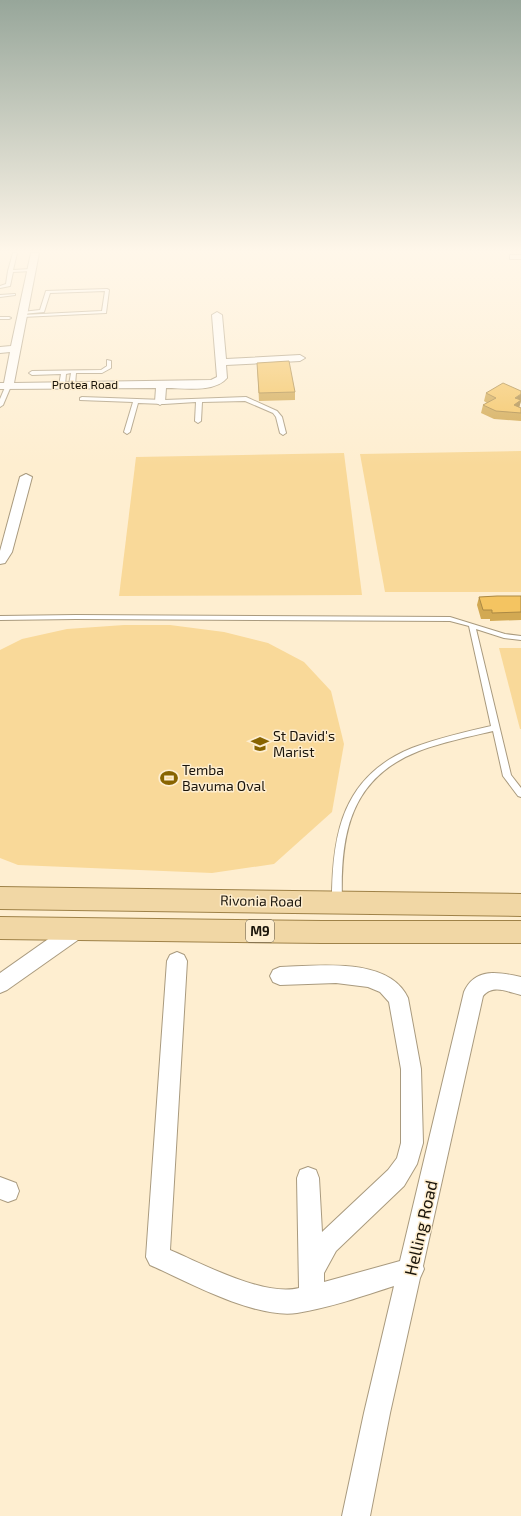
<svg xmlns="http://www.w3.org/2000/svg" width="521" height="1516" viewBox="0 0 521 1516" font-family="'Exo 2',sans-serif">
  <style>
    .green { fill: #f9d999 }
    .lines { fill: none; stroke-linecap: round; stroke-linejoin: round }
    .lane-casing { stroke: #a99a7e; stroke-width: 2 }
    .street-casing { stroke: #a99a7e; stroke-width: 2 }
    .primary-casing { stroke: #9f8248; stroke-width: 2 }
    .lane { fill: #fff; fill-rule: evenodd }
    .street { fill: #fff; fill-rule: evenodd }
    .primary { fill: #f1d7a5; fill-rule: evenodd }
    .wall { fill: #d2a953 }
    .shaded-wall { fill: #ab8944 }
    .building { fill: #f4c461; stroke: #ab8944 }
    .labels { text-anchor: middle; stroke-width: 3; stroke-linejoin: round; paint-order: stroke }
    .far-street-label { font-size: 12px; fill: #1a140a; stroke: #feeed0 }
    .shield { fill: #feeed0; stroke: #5e5545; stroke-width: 1 }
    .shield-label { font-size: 13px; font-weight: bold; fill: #1a140a }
    .poi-label { font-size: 14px; fill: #1a140a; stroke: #feeed0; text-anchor: start }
    .street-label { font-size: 14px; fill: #1a140a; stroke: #feeed0 }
    .near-street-label { font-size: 17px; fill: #1a140a; stroke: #feeed0 }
  </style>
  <rect width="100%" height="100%" fill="#feeed0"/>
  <g class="green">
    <polygon points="521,451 521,592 385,592 360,454"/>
    <polygon points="344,453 362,595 119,596 136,457"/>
    <polygon points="124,625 170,625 224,632 268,643 304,662 331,691 344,744 332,812 274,864 212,873 18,865 0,858 0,650 22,639 67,629"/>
    <polygon points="499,648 521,648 521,729 520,729"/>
  </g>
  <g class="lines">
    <g class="lane-casing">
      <g id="lane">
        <polygon points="13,253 17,253 13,270 31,269 33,270 31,271 13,272 10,286 0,288 0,286 6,284 8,271"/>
        <polygon points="107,289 109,290 106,313 22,317 20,316 22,315 102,311 105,291 50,293 44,312 22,314 20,313 22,312 40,310 46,291"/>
        <polygon points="15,294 15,295 0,297 0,295"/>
        <polygon points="0,317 9,317 11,318 9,319 0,319"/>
        <polygon points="107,360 111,361 111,368 102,373 76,373 75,385 72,387 69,385 71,373 66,374 65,385 62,387 59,385 61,374 32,375 29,373 32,371 101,370 107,366"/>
        <polygon points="6,385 11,386 3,405 0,407 0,399"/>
        <polygon points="82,397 164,400 246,397 277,411 282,417 286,433 283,435 280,433 276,417 273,413 245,401 202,402 201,421 198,423 195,421 196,402 164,404 138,403 130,432 127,434 124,432 133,402 80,400 80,398"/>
        <path d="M76 615 450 617 505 634 521 636V640L504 638 476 629 511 775 521 788V797L518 796 503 776 493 731C468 737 443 742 419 751 350 778 340 834 342 901L340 904 337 905 334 904 332 901C332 833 343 776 412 748 438 738 465 732 491 726L469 626 450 621 76 619 0 620V616Z"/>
      </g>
    </g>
    <g class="street-casing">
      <g id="street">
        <path d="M31 253H39L14 383 211 380 217 377 212 315 217 312 222 315 226 359 300 355 305 358 300 361 226 365 227 378C215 393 184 388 166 388L165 402 160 405 155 402 156 388 0 389V383H4L10 352 0 353V347L11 346Z"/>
        <rect x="510" y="255" width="11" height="4"/>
        <polygon points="26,474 32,477 12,552 5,563 0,564 0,551 20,477"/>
        <polygon points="78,921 85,923 87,929 85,935 7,990 0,993 0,973 71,923"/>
        <path d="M177 952 184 955 187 961 170 1250C203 1264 264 1297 299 1288L297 1178 300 1170 308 1167 316 1170 319 1178 322 1232 388 1170 397 1158 401 1143V1069L389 1002 380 992 368 987 336 983 280 985 273 982 270 976 273 970 280 967C317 966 389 956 408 998L421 1069 423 1143 417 1164 404 1186 336 1251 324 1273V1282L400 1261 464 992C475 967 499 972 521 977V995C508 992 493 984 483 996L423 1266 424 1269 420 1278 390 1413 370 1516H342L364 1413 394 1286C363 1296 329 1308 297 1313 254 1319 189 1282 150 1265L146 1257 167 961 170 955Z"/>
        <polygon points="0,1177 16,1183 19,1191 16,1199 8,1202 0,1199"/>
      </g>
    </g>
    <g class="primary-casing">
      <g id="primary">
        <polygon points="0,887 521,894 521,916 0,909"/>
        <polygon points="0,917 322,921 521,921 521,943 322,943 0,939"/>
      </g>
    </g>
    <use href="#lane" class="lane"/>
    <use href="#street" class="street"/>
    <use href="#primary" class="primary"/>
  </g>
  <g class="wall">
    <polygon points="257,363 295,392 295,400 259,401"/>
    <polygon points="486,393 521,401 519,407 521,408 521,421 494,419 481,413 483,405 487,403 484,401"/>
    <polygon points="521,596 521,620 490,621 490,619 481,619 477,605 479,597"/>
  </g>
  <polygon class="shaded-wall" points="521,394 521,401 519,408 512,413 515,398"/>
  <g class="building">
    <polygon points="289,361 295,392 259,393 257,363"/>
    <polygon points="503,383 521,391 521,394 515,398 521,400 514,405 521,408 521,413 496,411 483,405 496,398 486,393"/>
    <polygon points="497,596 521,596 521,612 492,613 492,610 483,610 479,597"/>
  </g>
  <linearGradient id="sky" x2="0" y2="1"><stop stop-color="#97a69a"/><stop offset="0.54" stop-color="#fff7ea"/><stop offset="1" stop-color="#fff7ea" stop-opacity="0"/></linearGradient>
  <rect width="521" height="465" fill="url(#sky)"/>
  <defs>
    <g id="school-bare" transform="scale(1.38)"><path d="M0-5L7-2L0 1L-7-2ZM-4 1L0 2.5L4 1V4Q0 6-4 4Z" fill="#886400" stroke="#feeed0" stroke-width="2.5" paint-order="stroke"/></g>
    <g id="stadium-bare" transform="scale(1.38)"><path d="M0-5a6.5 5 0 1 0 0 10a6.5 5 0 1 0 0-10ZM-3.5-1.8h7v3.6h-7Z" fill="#886400" stroke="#feeed0" stroke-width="2.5" paint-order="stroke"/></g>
  </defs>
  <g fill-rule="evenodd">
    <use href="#school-bare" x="260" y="744"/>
    <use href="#stadium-bare" x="169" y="778"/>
  </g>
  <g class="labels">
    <g class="far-street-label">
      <text x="85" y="389">Protea Road</text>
    </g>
    <rect class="shield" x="246" y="920" width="28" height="22" rx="3"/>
    <g class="shield-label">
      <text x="260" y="936">M9</text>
    </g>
    <g class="poi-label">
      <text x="273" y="741">St David's<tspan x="273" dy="16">Marist</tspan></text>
      <text x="182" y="775">Temba<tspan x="182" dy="16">Bavuma Oval</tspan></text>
    </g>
    <g class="street-label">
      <text transform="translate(261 901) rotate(1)" y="5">Rivonia Road</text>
    </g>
    <g class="near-street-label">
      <text transform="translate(421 1228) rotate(-77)" y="6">Helling Road</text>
    </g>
  </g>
</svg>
